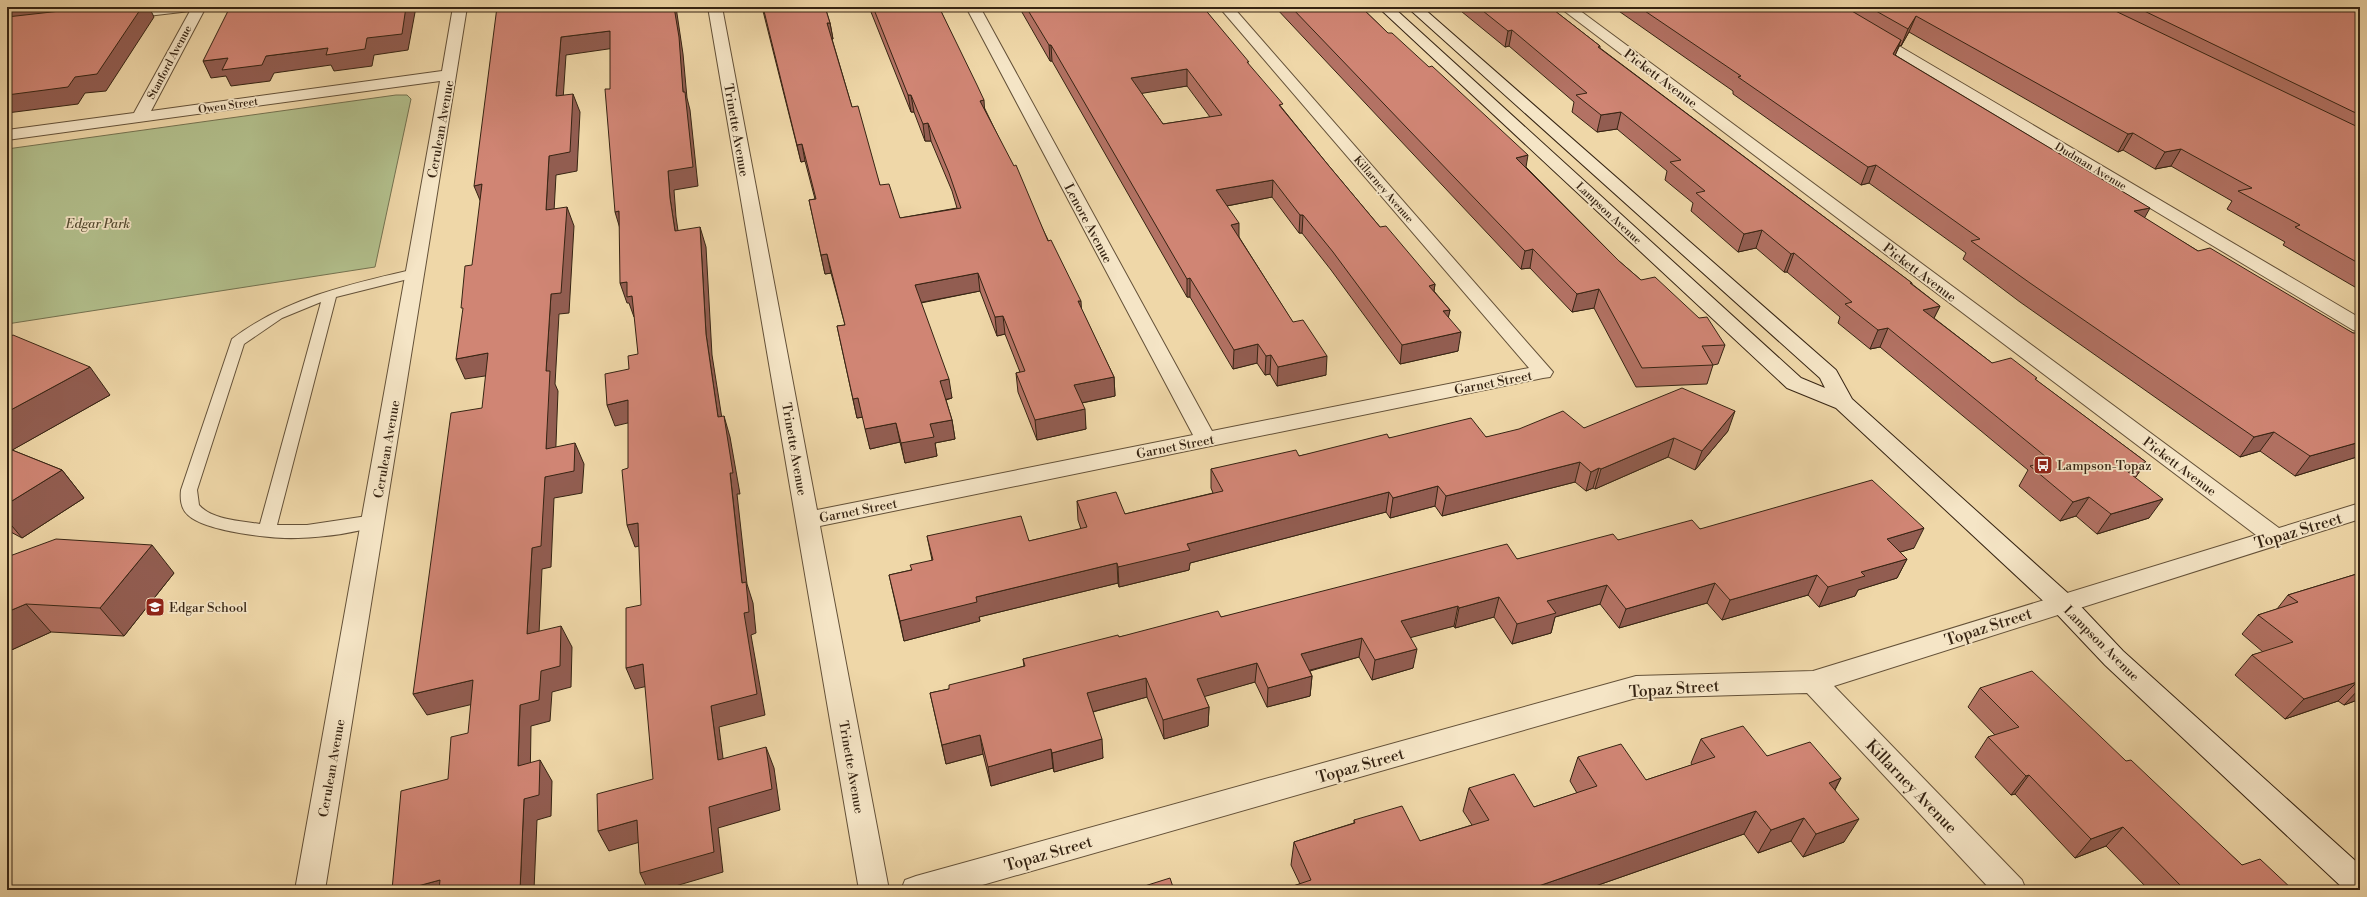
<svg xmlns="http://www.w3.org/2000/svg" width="2367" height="897" viewBox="0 0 2367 897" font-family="'Libre Bodoni',serif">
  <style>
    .green { fill: #b2bf8c; stroke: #747250 }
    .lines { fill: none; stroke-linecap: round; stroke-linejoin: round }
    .service-casing { stroke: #645138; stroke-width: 2 }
    .minor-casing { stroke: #645138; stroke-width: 2 }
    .secondary-casing { stroke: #362413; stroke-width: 2 }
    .service { fill: #f5e5c6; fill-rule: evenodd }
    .minor { fill: #f5e5c6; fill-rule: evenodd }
    .secondary { fill: #f5e5c6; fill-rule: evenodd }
    .wall { fill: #b37264; stroke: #362413; fill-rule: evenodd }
    .shaded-wall { fill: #925d51; stroke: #362413 }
    .building { fill: #d08574; stroke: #362413; fill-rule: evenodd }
    .labels { text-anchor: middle; stroke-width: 3.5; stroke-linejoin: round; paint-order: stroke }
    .far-street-label { font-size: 11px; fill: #362413; stroke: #f5e5c6 }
    .street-label { font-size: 13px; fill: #362413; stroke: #f5e5c6 }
    .park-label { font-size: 13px; font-style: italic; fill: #554b31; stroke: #f5e5c6 }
    .poi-label { font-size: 13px; fill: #362413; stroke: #f5e5c6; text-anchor: start }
    .near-street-label { font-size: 16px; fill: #362413; stroke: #f5e5c6 }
  </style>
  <rect width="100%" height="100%" fill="#efd7a8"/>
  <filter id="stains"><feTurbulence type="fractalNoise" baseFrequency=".005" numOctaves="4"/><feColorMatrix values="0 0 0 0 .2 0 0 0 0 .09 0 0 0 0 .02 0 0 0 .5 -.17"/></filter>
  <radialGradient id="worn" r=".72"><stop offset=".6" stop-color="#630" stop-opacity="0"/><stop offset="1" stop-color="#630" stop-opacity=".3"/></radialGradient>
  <polygon class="green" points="396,95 407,95 411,99 375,267 7,324 7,149"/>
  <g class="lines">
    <g class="service-casing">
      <path id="service" d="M415 269 422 273 420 276 336 297 277 525H307L374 515 380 517 382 521 380 525C355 533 325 537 298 538 274 539 206 532 188 515 181 509 180 499 181 490L232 339C286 298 350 284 415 269ZM321 302 260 524C242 521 212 520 199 505L197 490 244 344 282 318Z"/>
    </g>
    <g class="minor-casing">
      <g id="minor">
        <polygon points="155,7 206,7 151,111 442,71 453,7 467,7 325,890 295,890 440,81 7,140 7,130 134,113 190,11 122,19 115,15 122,11"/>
        <polygon points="708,7 722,7 817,510 1193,435 966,7 980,7 1212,431 1529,368 1219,7 1233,7 1553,372 1550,377 1543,378 820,526 889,890 859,890"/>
        <polygon points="1559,7 1575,7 2279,528 2360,503 2360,519 1834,686 2022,880 2026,890 1991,890 1807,693 1636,698 965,890 901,890 905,880 916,876 1636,676 1813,671 2256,535"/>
        <polygon points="1816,7 1833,7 2360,318 2360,332 2353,330"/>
      </g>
    </g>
    <g class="secondary-casing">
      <polygon id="secondary" points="1378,7 1393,7 1801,378 1825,388 1820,378 1407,7 1422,7 1836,370 1852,399 2071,596 2123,651 2360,865 2360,890 2345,890 2105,665 2053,610 1836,408 1787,388"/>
    </g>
    <use href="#service" class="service"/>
    <use href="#minor" class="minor"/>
    <use href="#secondary" class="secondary"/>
  </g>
  <g class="wall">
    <polygon points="762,7 825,7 830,23 833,39 832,39 852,107 880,185 900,218 957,208 952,191 931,141 925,141 914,112 911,112 869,7 939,7 985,109 1114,377 1115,396 1082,403 1086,429 1037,440 1018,392 1016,373 1020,372 1005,334 997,336 980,291 921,303 952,398 946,400 952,420 955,439 935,443 937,456 905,463 900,442 870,449 863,417 857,418 837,326 845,325 831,273 825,274 809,200 815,199 805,161 801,162"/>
    <path d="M1019 7H1203L1249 65 1282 108 1329 166 1380 227 1435 284 1434 291 1450 310 1448 317 1458 351 1400 364 1331 270 1302 233H1299L1272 197 1227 206 1239 237 1326 375 1277 386 1270 374 1265 375 1257 363 1233 369 1190 297H1187L1052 61H1050ZM1187 86 1210 117 1163 124 1141 93Z"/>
    <polygon points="1275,7 1361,7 1526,167 1619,261 1641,280 1725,345 1718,364 1713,365 1707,384 1636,387 1594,308 1572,312 1530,268 1521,269"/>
    <polygon points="1456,7 1550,7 1600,46 1600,48 1912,283 1912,284 1940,306 1934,318 1992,363 2036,380 2146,462 2135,478 2149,518 2097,534 2076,516 2060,521 2019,486 2028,470 1880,347 1870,349 1838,323 1840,317 1787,272 1784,272 1756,248 1738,252 1691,211 1693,203 1665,180 1667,171 1617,129 1597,132 1572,112 1574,102 1509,46 1505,47"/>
    <polygon points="1613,7 2360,7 2360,290 2283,245 2285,242 2227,209 2232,201 2171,166 2155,169 2123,150 2118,152 1909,32 1901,46 1900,45 1895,55 2144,218 2198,251 2353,333 2360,335 2360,456 2295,476 2260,451 2240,457 2020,302 1963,259 1966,253 1869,183 1861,185 1733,94 1733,91"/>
    <polygon points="7,338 110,395 12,450 62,470 84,498 22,538 7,530"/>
    <polygon points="1584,428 1728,431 1695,470 1668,457 1595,489 1593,488 1586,491 1575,482 1442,516 1435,506 1390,518 1386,512 1190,563 1189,570 1119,587 1118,583 979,617 980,621 904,641 889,575 911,570 932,560 927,536 1029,541 1081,529 1078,520 1077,501 1125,514 1213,493 1211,488 1211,469 1299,456 1389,438 1486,437"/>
    <polygon points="1700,529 1914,548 1900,552 1907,559 1897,578 1858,590 1855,596 1819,607 1808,595 1722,620 1707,603 1619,628 1600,604 1555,617 1551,633 1512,644 1494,617 1455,628 1454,626 1410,637 1413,668 1372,680 1359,657 1310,671 1312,676 1310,696 1267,707 1255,682 1204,696 1209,707 1208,726 1164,739 1147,697 1093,712 1103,758 1054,772 1053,768 991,786 983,754 946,764 930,693 949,689 1024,666 1023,659 1119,637 1517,559 1618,540"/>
    <polygon points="7,557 174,573 124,636 51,632 7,652"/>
    <polygon points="2360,573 2360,699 2344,705 2338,701 2285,719 2235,675 2252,655 2263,652 2242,634 2258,615 2277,609 2288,595"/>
    <polygon points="1980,688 2126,761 2242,865 2293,890 2149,890 2106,846 2075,858 2015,794 2011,795 1975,757 1988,737 1995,735 1968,707"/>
    <polygon points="1701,739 1767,756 1841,778 1835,790 1844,842 1803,857 1791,841 1758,853 1744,834 1584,890 1281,890 1300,884 1291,865 1294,842 1354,823 1354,820 1420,841 1472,825 1463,811 1469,788 1534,807 1577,793 1570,781 1578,757 1646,780 1692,765 1691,763"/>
  </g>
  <g class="shaded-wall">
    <polygon points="7,7 149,7 154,17 106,91 85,93 78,104 7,113"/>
    <polygon points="406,7 416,7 408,50 374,55 372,66 334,71 331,65 274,73 270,81 231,86 226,76 211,78 203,61 228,58 266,56 328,48 367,38"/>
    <polygon points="674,7 676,7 683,54 687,98 690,110 698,186 674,190 676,217 681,251 675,231 670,198 668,171 683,92"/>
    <polygon points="1916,16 1909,32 1901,46 1908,29"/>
    <polygon points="827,23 830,23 833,39 830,39"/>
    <polygon points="1512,30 1509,46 1505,47 1508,31"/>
    <polygon points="610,31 615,48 566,55 562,115 556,96 561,37"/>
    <polygon points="1901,40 1895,56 1893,54"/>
    <polygon points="1049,45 1051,45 1052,61 1050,61"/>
    <polygon points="1187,69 1187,86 1132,95 1131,78"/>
    <polygon points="573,94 580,112 577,171 556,175 553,230 546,210 549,156"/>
    <polygon points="908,95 911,95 914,112 911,112"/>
    <polygon points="984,100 985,117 980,101"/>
    <polygon points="1621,112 1617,129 1597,132 1601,115"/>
    <polygon points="928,123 931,141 925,141 923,124"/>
    <polygon points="2133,133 2123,150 2118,152 2128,134"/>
    <polygon points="802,144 805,161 801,162 797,145"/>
    <polygon points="2181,149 2171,166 2155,169 2165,152"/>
    <polygon points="1528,155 1525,173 1516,158"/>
    <polygon points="1876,165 1869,183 1861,185 1868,167"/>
    <polygon points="1273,180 1272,197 1216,208 1216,190"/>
    <polygon points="482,184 482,205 474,186"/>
    <polygon points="567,207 574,226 569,313 559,314 555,384 558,391 555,470 546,449 546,371 551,294"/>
    <polygon points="2150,208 2140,226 2134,211"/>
    <polygon points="619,211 621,232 615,212"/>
    <polygon points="1300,215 1303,215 1302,233 1299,233"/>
    <polygon points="1239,223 1239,241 1231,225"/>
    <polygon points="700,227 706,247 712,355 725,438 718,417 706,334"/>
    <polygon points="1762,230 1756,248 1738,252 1744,234"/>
    <polygon points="1533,249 1530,268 1521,269 1525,251"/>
    <polygon points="1794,253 1787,272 1784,272 1791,254"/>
    <polygon points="827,254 831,273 825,274 821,255"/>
    <polygon points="978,273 980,291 918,303 915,285"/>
    <polygon points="1190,278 1190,297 1187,297 1187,279"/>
    <polygon points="627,282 639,316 634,317 629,303 627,303 620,283"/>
    <polygon points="1435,284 1432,303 1429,286"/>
    <polygon points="1599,289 1594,308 1572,312 1577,294"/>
    <polygon points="1078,301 1081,301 1082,319"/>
    <polygon points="1940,306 1931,324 1923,310"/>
    <polygon points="1450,310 1446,328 1443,311"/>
    <polygon points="1003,316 1005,334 997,336 995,317"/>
    <polygon points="1888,328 1880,347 1870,349 1878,330"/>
    <polygon points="1461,332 1458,351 1400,364 1402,345"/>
    <polygon points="1258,344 1257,363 1233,369 1234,350"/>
    <polygon points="488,353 498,374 465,379 456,359"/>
    <polygon points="1271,355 1270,374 1265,375 1266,356"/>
    <polygon points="1327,356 1326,375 1277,386 1278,367"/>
    <polygon points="90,367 110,395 7,453 7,412"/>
    <polygon points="1114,377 1115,396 1076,404 1074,385"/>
    <polygon points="949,379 952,398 943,400 940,381"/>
    <polygon points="858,398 863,417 857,418 853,399"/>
    <polygon points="628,400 636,421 615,426 607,405"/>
    <polygon points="1085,409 1086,429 1037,440 1035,420"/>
    <polygon points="1735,411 1728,431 1695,470 1702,451"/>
    <polygon points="724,416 730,437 740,494 737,494 747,584 753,603 756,633 751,635 765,715 719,727 726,781 718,760 711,706 744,613 742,583"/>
    <polygon points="952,420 955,439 935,443 937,456 905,463 901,443 930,424"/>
    <polygon points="896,423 900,442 870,449 865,429"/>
    <polygon points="2274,432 2260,451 2240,457 2254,437"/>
    <polygon points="1674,438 1668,457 1595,489 1601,469"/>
    <polygon points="2360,442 2360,456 2295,476 2310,456"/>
    <polygon points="575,443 584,464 582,493 554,498 551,567 542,569 538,655 527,634 532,548 545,477"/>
    <polygon points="1580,462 1575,482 1442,516 1446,496"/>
    <polygon points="2146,462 2133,481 2123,468"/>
    <polygon points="1599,468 1593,488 1586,491 1591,472"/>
    <polygon points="62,470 84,498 22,538 7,520 7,504"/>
    <polygon points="1438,486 1435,506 1390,518 1393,498"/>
    <polygon points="1389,492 1386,512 1190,563 1189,570 1119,587 1118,567 1187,544"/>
    <polygon points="2089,497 2076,516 2060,521 2073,502"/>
    <polygon points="2163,499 2149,518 2097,534 2111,514"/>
    <polygon points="638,523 647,544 635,547 627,525"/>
    <polygon points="1924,528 1914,548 1877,559 1887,539"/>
    <polygon points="152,545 174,573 124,636 100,608"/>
    <polygon points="1907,559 1897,578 1858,590 1855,596 1819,607 1828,587 1861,572"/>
    <polygon points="1117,563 1118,583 979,617 980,621 904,641 900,621 976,597"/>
    <polygon points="1817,575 1808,595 1722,620 1730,600"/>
    <polygon points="1715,583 1707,603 1619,628 1626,609"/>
    <polygon points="1607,585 1600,604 1555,617 1551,633 1512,644 1517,624 1547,601"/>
    <polygon points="1499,597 1494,617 1455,628 1459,608"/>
    <polygon points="26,604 51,632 7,652 7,612"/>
    <polygon points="1458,606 1454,626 1398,641 1401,621"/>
    <polygon points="561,626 572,647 571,687 552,692 550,721 531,726 530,787 518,766 520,705 541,671"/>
    <polygon points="1362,638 1359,657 1299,673 1301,654"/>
    <polygon points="1417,649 1413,668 1372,680 1375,660"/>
    <polygon points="1257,663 1255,682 1196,699 1197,679"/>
    <polygon points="643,664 652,685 635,689 626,668"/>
    <polygon points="1312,676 1310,696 1267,707 1268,688"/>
    <polygon points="1146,678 1147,697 1088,713 1087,693"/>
    <polygon points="473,680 486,701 427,715 413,694"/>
    <polygon points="2357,682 2338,701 2285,719 2304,699"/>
    <polygon points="2360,688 2360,699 2344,705"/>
    <polygon points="1209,707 1208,726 1164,739 1163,720"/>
    <polygon points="980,735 983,754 946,764 942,745"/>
    <polygon points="1102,739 1103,758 1054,772 1052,753"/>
    <polygon points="766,747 774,768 780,810 718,828 723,872 662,890 648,890 640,873 709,807"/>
    <polygon points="1051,749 1053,768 991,786 988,767"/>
    <polygon points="540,760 552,781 551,816 537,820 534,890 520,890 524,799"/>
    <polygon points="2029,775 2015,794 2011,795 2026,776"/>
    <polygon points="1841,778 1828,802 1829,783"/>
    <polygon points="1756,811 1744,834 1584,890 1527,890"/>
    <polygon points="1804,818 1791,841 1758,853 1771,830"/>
    <polygon points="1859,819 1844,842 1803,857 1816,834"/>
    <polygon points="637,820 647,840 609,851 598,831"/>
    <polygon points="2123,827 2106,846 2075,858 2091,839"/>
    <polygon points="440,880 447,890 403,890"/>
  </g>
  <g class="building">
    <polygon points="96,7 142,7 97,74 75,77 68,87 7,95 7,17"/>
    <polygon points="230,7 406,7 402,34 367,38 365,49 326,55 328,48 266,56 262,65 222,70 228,58 203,61"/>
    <polygon points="497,7 674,7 679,37 683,92 685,92 693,167 668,171 670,198 675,231 700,227 706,334 718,417 724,416 733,473 730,473 742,583 746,582 749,612 744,613 757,694 711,706 718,760 766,747 772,789 709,807 714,852 640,873 637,820 598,831 597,794 653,779 643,664 626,668 626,608 641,605 638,523 627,525 622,470 628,468 628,400 607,405 605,374 629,369 628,356 638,354 632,296 627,297 627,282 620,283 619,211 615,212 605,89 610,89 610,31 561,37 556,96 573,94 570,152 549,156 546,210 567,207 561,293 551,294 546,371 550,371 546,449 575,443 574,471 545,477 541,546 532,548 527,634 561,626 560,666 541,671 539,700 520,705 518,766 540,760 539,795 524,799 520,890 439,890 440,880 403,890 392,890 401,791 448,779 451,737 468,733 473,680 413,694 451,413 482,408 488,353 456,359 463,308 461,308 465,266 472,265 482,184 474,186"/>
    <polygon points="763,7 825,7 830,23 827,23 852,107 858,106 880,185 889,184 900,218 961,208 949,173 928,123 923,124 911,95 908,95 873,7 939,7 977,85 984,100 980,101 1014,166 1016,165 1048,241 1051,240 1081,301 1078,301 1114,377 1074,385 1085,409 1035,420 1016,373 1025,371 1003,316 995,317 978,273 915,285 949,379 940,381 952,420 930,424 934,437 901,443 896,423 865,429 858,398 853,399 837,326 845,325 827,254 821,255 809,200 816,199 802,144 797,145"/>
    <path d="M1026 7H1203L1249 62H1247L1283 104 1279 105 1329 166 1380 227 1386 226 1435 284 1429 286 1450 310 1443 311 1461 332 1402 345 1333 252 1303 215H1300L1273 180 1216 190 1239 223 1231 225 1293 322 1303 320 1327 356 1278 367 1271 355 1266 356 1258 344 1234 350 1190 278 1187 279 1051 45H1049ZM1187 69 1222 115 1163 124 1131 78Z"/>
    <polygon points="1291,7 1361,7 1388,33 1392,33 1429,67 1432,66 1528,155 1516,158 1619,261 1641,280 1655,277 1699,318 1707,317 1725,345 1702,346 1713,365 1642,368 1599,289 1577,294 1533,249 1525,251"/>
    <polygon points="1478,7 1550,7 1600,46 1598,47 1912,283 1910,283 1940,306 1923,310 1992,363 2011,358 2037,378 2035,379 2146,462 2123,468 2163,499 2111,514 2089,497 2073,502 2030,466 2051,461 1888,328 1878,330 1845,304 1852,302 1794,253 1791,254 1762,230 1744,234 1696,193 1705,191 1670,162 1681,160 1621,112 1601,115 1576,95 1587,93 1512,30 1508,31"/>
    <polygon points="1639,7 1845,7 1901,40 1893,54 2150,208 2134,211 2198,251 2210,248 2353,333 2356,333 2360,335 2360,442 2310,456 2274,432 2254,437 2030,283 1971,241 1980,239 1876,165 1868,167 1738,77 1741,76"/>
    <polygon points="1869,7 2107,7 2360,128 2360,264 2295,227 2300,225 2238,191 2252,188 2181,149 2165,152 2133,133 2128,134 1916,16 1908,29"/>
    <polygon points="2136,7 2360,7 2360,115"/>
    <polygon points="13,335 90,367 7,412 7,338"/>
    <polygon points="1682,388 1735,411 1702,451 1674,438 1601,469 1599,468 1591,472 1580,462 1446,496 1438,486 1393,498 1389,492 1187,544 1190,550 1118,567 1117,563 976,597 977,602 900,621 889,575 912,570 910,565 933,560 927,536 1021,516 1029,541 1087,527 1077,501 1116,492 1125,514 1223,491 1211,469 1296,450 1299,456 1387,434 1389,438 1471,418 1486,437 1519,429 1563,411 1584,428"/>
    <polygon points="7,448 62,470 7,504"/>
    <polygon points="1872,480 1924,528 1887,539 1907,559 1861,572 1865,576 1828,587 1817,575 1730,600 1715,583 1626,609 1607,585 1547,601 1556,613 1517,624 1499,597 1459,608 1458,606 1401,621 1417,649 1375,660 1362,638 1301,654 1312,676 1268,688 1257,663 1197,679 1209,707 1163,720 1146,678 1087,693 1102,739 1052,753 1051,749 988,767 980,735 942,745 930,693 949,689 949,685 1025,666 1023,659 1118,635 1119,637 1218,611 1221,617 1507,544 1517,559 1613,534 1618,540 1692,520 1700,529"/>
    <polygon points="56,539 152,545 100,608 26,604 7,612 7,557"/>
    <polygon points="2360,573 2360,684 2357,682 2304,699 2252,655 2293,642 2258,615 2298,602 2288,595"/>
    <polygon points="2032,671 2126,761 2131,760 2242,865 2260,859 2293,890 2174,890 2182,887 2123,827 2091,839 2029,775 2026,776 1988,737 2019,727 1980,688"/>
    <polygon points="1743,726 1767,756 1810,742 1841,778 1829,783 1859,819 1816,834 1804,818 1771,830 1756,811 1527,890 1281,890 1311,880 1294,842 1355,823 1354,820 1402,806 1420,841 1489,820 1469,788 1514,774 1534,807 1597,786 1578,757 1621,744 1646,780 1715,757 1701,739"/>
    <polygon points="1170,878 1174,890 1132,890"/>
    <polygon points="1936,887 1939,890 1929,890"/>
  </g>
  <defs>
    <g id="bus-square" transform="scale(1)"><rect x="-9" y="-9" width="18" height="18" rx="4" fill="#8f2418" stroke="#f5e5c6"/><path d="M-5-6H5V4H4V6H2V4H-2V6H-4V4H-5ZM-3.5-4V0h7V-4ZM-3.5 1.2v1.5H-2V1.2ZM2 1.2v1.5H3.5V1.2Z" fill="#fff"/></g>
    <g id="school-square" transform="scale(1)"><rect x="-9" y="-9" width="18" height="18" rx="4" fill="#8f2418" stroke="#f5e5c6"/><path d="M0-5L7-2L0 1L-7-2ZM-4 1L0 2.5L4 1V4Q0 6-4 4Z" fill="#fff"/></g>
  </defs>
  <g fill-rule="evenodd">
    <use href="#bus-square" x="2043" y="465"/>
    <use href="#school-square" x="155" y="607"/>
  </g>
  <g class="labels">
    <g class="far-street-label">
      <text transform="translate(169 62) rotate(-62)" y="4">Stanford Avenue</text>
      <text transform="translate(228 105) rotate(-8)" y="4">Owen Street</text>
      <text transform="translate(2091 166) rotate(31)" y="4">Dudman Avenue</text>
      <text transform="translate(1384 189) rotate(49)" y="4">Killarney Avenue</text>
      <text transform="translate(1609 213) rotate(43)" y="4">Lampson Avenue</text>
    </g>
    <g class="street-label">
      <text transform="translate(1661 78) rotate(37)" y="5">Pickett Avenue</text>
      <text transform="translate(440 129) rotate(-80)" y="5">Cerulean Avenue</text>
      <text transform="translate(737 130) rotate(80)" y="5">Trinette Avenue</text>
      <text transform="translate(1089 223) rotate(62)" y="5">Lenore Avenue</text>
      <text transform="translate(1920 272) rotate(37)" y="5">Pickett Avenue</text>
      <text transform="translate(1493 382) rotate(-11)" y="5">Garnet Street</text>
      <text transform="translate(1175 446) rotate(-11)" y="5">Garnet Street</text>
      <text transform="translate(386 449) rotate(-80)" y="5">Cerulean Avenue</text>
      <text transform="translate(795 449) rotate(80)" y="5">Trinette Avenue</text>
      <text transform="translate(2180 466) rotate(37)" y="5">Pickett Avenue</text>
      <text transform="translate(858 510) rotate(-11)" y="5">Garnet Street</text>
      <text transform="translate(2102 643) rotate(45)" y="5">Lampson Avenue</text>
      <text transform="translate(852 767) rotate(80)" y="5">Trinette Avenue</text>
      <text transform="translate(331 768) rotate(-80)" y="5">Cerulean Avenue</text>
    </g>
    <g class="park-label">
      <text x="98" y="228">Edgar Park</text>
    </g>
    <g class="poi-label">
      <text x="2057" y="470">Lampson-Topaz</text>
      <text x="169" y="612">Edgar School</text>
    </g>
    <g class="near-street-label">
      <text transform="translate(2298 530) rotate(-17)" y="6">Topaz Street</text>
      <text transform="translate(1988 626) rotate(-18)" y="6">Topaz Street</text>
      <text transform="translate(1674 688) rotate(-4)" y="6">Topaz Street</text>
      <text transform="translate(1360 765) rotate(-16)" y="6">Topaz Street</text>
      <text transform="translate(1912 786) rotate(46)" y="6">Killarney Avenue</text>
      <text transform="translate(1048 853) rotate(-16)" y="6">Topaz Street</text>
    </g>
  </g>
  <rect width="2367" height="897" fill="none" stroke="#efd7a8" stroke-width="24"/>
  <rect x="8" y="8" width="2351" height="881" fill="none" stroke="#362413" stroke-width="2"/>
  <rect x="12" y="12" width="2343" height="873" fill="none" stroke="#362413"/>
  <rect width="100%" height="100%" filter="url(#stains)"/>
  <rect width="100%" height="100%" fill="url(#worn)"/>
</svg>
